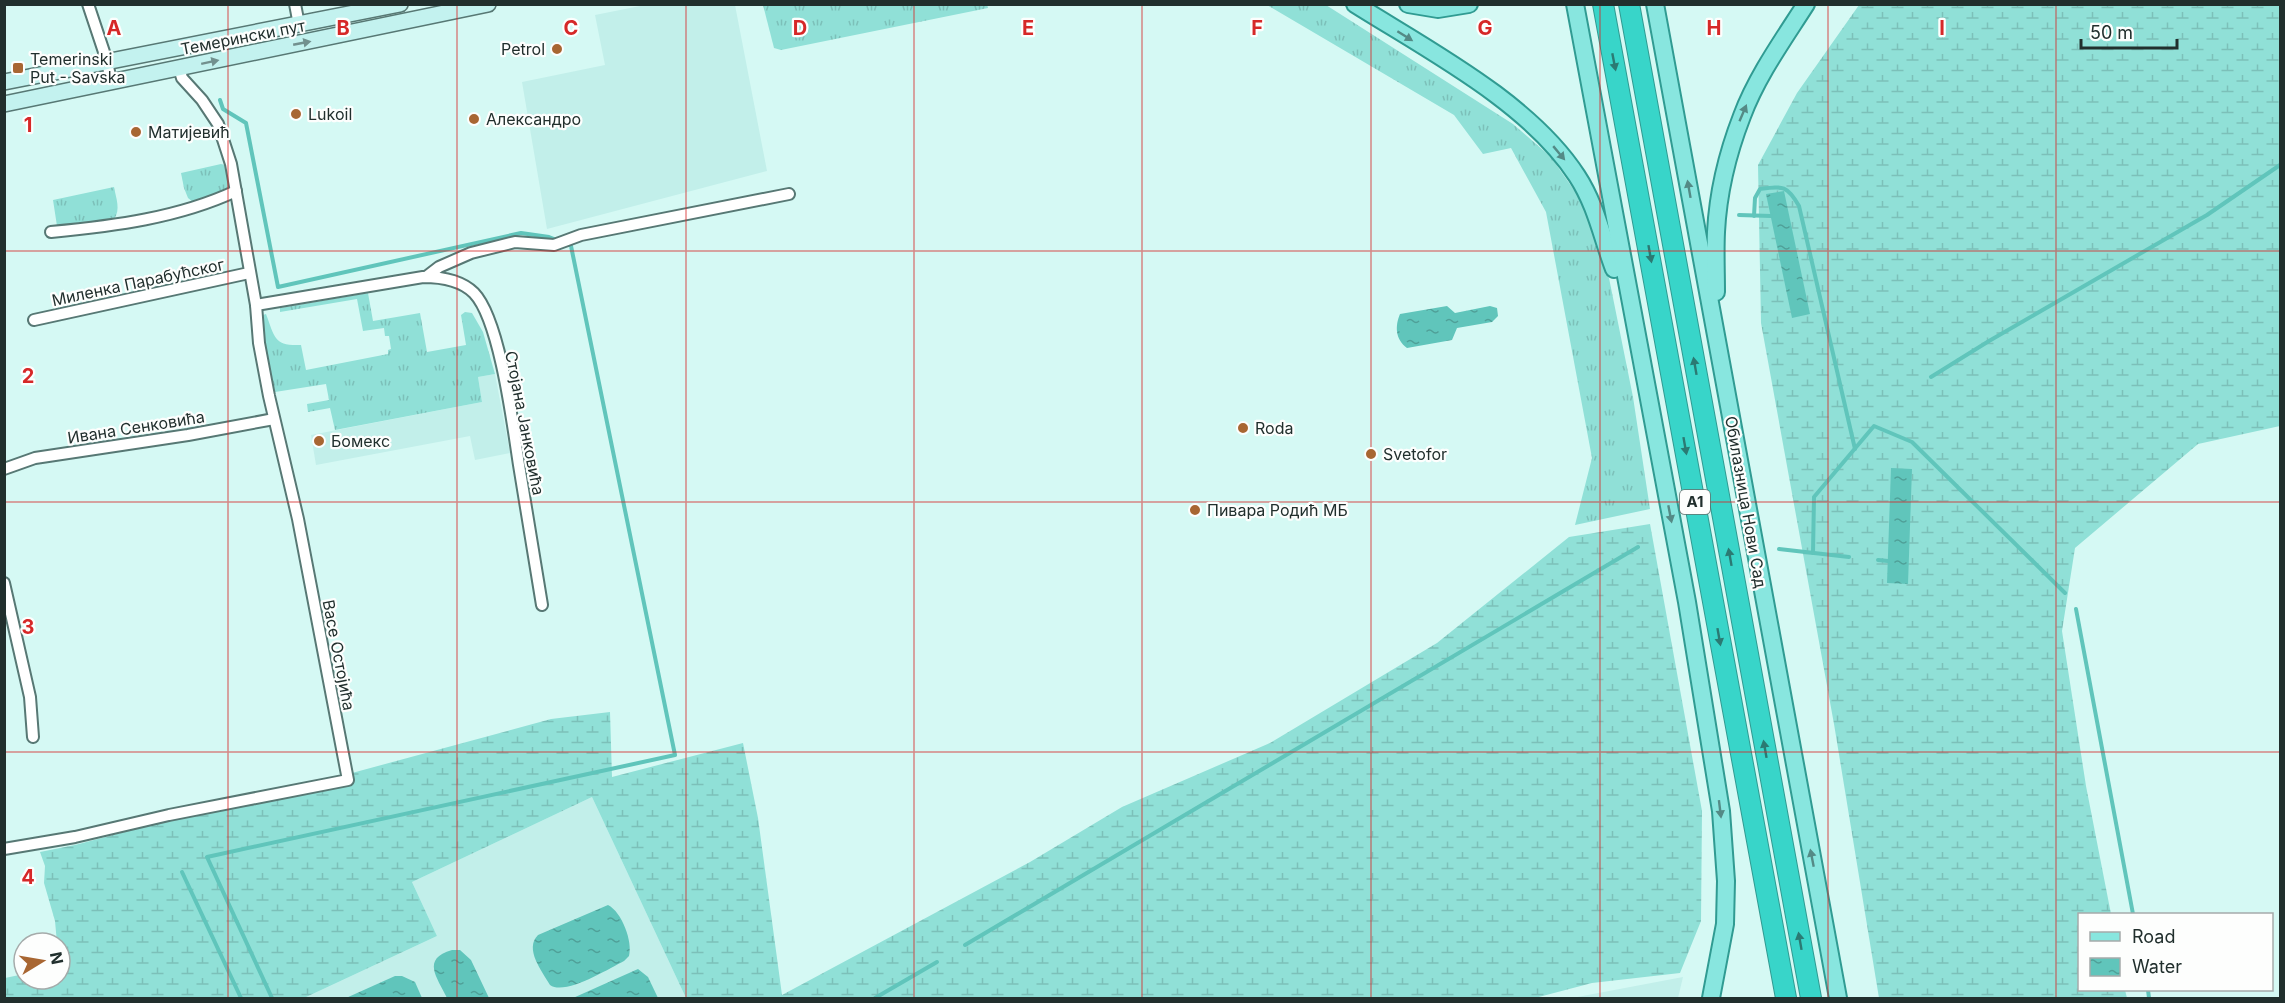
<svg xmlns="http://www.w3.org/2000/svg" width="2285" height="1003" viewBox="0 0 2285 1003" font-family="Inter,sans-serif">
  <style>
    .built { fill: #c2efea }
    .grass { fill: url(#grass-tufts) }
    .wetland { fill: url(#wetland-marsh) }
    .water { fill: url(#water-ripples) }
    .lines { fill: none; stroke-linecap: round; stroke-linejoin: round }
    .stream { stroke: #60c5bb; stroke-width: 4 }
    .minor-casing { stroke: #577874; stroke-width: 14 }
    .secondary-casing { stroke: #577874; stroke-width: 18 }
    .primary-casing { stroke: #309b92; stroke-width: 20 }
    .motorway-casing { stroke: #309b92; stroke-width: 22 }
    .minor { stroke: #fff; stroke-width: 10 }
    .secondary { stroke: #c3f2ef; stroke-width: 15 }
    .primary { stroke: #88e6df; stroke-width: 16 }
    .motorway { stroke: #38d5c9; stroke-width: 20 }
    .oneway { fill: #548a86 }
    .oneway2 { fill: #72908e }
    .oneway3 { fill: #2b7a73 }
    .grid { fill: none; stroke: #d62828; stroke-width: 1.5; stroke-opacity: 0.55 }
    .poi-dot { fill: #a86632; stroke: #fdfefd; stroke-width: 2 }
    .labels { text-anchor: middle; stroke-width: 4.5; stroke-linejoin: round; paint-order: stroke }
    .shield { fill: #fdfefd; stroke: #636d6b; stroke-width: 1.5 }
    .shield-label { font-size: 15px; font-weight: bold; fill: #212f2d }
    .street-label { font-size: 16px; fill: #212f2d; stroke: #fdfefd }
    .poi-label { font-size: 16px; fill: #212f2d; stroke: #fdfefd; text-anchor: start }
    .grid-label { font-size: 20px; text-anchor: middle; font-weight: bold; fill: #d62828; stroke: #fdfefd; stroke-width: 4.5; stroke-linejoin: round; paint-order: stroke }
  </style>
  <defs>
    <pattern id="grass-tufts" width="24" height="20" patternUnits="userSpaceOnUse" patternTransform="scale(1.5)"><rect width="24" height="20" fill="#90e0d7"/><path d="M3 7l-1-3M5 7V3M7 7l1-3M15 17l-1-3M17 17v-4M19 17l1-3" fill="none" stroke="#7cc0b9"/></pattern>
    <pattern id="wetland-marsh" width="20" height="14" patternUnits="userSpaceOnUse" patternTransform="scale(1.5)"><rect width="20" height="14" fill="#90e0d7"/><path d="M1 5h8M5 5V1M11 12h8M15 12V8" fill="none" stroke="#7cc0b9"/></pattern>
    <pattern id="water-ripples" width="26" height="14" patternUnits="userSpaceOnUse" patternTransform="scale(1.5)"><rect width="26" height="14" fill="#60c5bb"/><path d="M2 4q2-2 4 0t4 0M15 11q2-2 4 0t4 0" fill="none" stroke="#4fa098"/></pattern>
  </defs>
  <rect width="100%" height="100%" fill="#d5f9f4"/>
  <g class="built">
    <polygon points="650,4 735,5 767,171 547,229 522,82 605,65 595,15"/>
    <polygon points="495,374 510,453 475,460 470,436 316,465 311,435 482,402 478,377"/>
    <polygon points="592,797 686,998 304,998 437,936 412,882"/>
    <polygon points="1683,977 1678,998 1572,998"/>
  </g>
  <g class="grass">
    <polygon points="987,4 988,8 781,50 774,48 763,5"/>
    <polygon points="1267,5 1326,5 1513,124 1551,157 1583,203 1609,278 1633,397 1650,509 1575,525 1592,458 1546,212 1511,148 1483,154 1454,115"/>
    <polygon points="221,164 225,165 229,185 225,190 193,202 188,198 184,188 181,173"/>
    <path d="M114 187C116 198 121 210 114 219L57 226 53 200Z"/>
    <path d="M368 293 373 321 420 313 427 352 466 345 461 315 465 312 472 313 483 332 495 374 478 377 482 402 335 430 330 408 308 412 307 404 329 400 326 384 275 392 265 342 263 315 266 314C275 338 274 346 301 345L306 370 388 354V350L391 349 389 336H385L384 328 363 331 357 299 280 312V308Z"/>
  </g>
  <g class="wetland">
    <polygon points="1859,5 2280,5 2280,426 2198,444 2075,548 2062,631 2086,786 2111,914 2080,914 2080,990 2125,990 2127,998 1879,998 1834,724 1761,323 1758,165 1797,93"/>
    <polygon points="1650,524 1702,811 1701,921 1680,973 1592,983 1535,998 686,998 592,797 412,882 437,936 304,998 5,998 5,978 24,974 24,979 60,979 60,943 57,943 55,921 44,883 45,866 40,852 75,845 170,820 320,791 329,789 352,773 551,719 610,712 612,777 743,743 758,818 782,995 1030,862 1122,807 1270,743 1437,643 1569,537"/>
  </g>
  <g class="water">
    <polygon points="1784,191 1810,314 1792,318 1766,194"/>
    <path d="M1447 306 1455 313 1490 306 1497 308 1498 316 1492 322 1457 328 1452 340 1407 348C1395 339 1395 326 1400 314Z"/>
    <polygon points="1891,468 1912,469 1908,584 1887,583"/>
    <path d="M608 905C622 912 633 942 629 956L624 961C608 969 565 996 550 985 542 971 524 949 538 935Z"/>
    <path d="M452 950H460L471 960 489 998H447C437 977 421 959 452 950Z"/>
    <polygon points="638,969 648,977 658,998 573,998"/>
    <polygon points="395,976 402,976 415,982 422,998 346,998"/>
  </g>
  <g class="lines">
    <g class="stream">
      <polyline points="220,100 223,109 246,123 278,287 521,233 549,237 559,241"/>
      <polyline points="1739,215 1771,216"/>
      <path d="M1754 216 1755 198 1760 189C1783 186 1787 185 1799 206L1855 449"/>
      <polyline points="1931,377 1989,341 2207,215 2280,165"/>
      <polyline points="1779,549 1849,557"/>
      <polyline points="1813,553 1814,497 1874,426 1912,442 2065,593"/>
      <polyline points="1878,560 1888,561"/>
      <polyline points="2076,609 2133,914"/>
      <polyline points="182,872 241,998"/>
      <polyline points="965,945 1638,547"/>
      <polyline points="2148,990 2149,998"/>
      <polyline points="272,998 207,857 675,755 571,246 566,244"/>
      <polyline points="875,998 937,962"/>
    </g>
    <g class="minor-casing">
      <g id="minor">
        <polyline points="88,4 107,61 111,82"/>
        <polyline points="295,4 299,25"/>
        <path d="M51 232C114 226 178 218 236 191"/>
        <polyline points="426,277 439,267 471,253 515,242 554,245 581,235 789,194"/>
        <path d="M256 305 423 277C441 277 461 280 474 293 500 320 513 426 519 465 527 512 534 559 542 605"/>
        <polyline points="34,320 249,273"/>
        <polyline points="4,469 35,458 188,435 274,419"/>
        <polyline points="4,583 30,697 33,737"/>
        <polyline points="4,849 75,837 169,815 348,780 298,519 269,396 259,343 256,305 231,164 218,124 202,100 182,78 179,68"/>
      </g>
    </g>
    <g class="secondary-casing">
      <g id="secondary">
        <polyline points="4,82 400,4"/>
        <polyline points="4,104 488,4"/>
      </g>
    </g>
    <g class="primary-casing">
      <g id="primary">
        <path d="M1355 4C1428 50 1530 103 1577 176 1596 205 1602 237 1614 269"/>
        <polyline points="1408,4 1438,9 1469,4"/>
        <polyline points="1575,4 1687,602 1721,811 1726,881 1725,924 1711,998"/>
        <polyline points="1655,4 1838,998"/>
        <path d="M1716 292C1716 272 1715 252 1716 232 1718 193 1728 152 1742 116 1757 76 1783 40 1806 4"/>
      </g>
    </g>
    <g class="motorway-casing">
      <g id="motorway">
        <polyline points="1603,4 1786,998"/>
        <polyline points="1629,4 1811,998"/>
      </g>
    </g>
    <use href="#minor" class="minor"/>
    <use href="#secondary" class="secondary"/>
    <use href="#primary" class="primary"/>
    <use href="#motorway" class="motorway"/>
  </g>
  <defs><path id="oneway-solid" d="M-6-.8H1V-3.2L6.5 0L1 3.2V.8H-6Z" transform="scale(1.5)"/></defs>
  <g class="oneway">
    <use href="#oneway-solid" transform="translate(1405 36) rotate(32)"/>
    <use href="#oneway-solid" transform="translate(1743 113) rotate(-67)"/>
    <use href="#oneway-solid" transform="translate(1559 153) rotate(50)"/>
    <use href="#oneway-solid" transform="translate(1689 189) rotate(-100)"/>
    <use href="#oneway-solid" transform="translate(1670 514) rotate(79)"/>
    <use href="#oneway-solid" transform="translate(1720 809) rotate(83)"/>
    <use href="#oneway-solid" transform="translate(1812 858) rotate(-101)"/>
  </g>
  <g class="oneway2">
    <use href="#oneway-solid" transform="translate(302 43) rotate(-11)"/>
    <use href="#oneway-solid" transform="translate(210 62) rotate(-12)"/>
  </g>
  <g class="oneway3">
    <use href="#oneway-solid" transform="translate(1614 62) rotate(79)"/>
    <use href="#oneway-solid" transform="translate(1650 254) rotate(80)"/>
    <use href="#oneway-solid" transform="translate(1695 366) rotate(-100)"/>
    <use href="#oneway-solid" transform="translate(1685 446) rotate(80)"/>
    <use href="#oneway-solid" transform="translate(1730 557) rotate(-100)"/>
    <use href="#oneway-solid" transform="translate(1719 637) rotate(80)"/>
    <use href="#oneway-solid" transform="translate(1765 749) rotate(-100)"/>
    <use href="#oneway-solid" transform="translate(1800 941) rotate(-100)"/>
  </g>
  <path class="grid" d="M228 4V998M457 4V998M686 4V998M914 4V998M1142 4V998M1371 4V998M1600 4V998M1828 4V998M2056 4V998M4 251H2280M4 502H2280M4 752H2280"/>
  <g class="poi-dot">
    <circle cx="557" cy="49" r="6"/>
    <rect x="12" y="62" width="12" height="12" rx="3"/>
    <circle cx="296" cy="114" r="6"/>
    <circle cx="474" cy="119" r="6"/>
    <circle cx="136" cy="132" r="6"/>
    <circle cx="1243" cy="428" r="6"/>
    <circle cx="319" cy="441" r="6"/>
    <circle cx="1371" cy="454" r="6"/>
    <circle cx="1195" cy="510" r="6"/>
  </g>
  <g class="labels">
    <rect class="shield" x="1680" y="490" width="30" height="24" rx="4.5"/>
    <g class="shield-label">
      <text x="1695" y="507">A1</text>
    </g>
    <g class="street-label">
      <text transform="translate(243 37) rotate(-11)" y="6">Темерински пут</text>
      <text transform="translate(138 282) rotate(-12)" y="6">Миленка Парабућског</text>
      <text transform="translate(525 423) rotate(79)" y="6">Стојана Јанковића</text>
      <text transform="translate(136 427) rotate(-9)" y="6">Ивана Сенковића</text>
      <text transform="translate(1746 502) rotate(80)" y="6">Обилазница Нови Сад</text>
      <text transform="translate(339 655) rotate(79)" y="6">Васе Остојића</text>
    </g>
    <g class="poi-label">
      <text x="545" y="55" text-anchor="end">Petrol</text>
      <text x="30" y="65">Temerinski<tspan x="30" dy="18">Put - Savska</tspan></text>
      <text x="308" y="120">Lukoil</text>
      <text x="486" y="125">Александро</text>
      <text x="148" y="138">Матијевић</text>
      <text x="1255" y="434">Roda</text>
      <text x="331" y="447">Бомекс</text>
      <text x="1383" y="460">Svetofor</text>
      <text x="1207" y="516">Пивара Родић МБ</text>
    </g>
  </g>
  <g class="grid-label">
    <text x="114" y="35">A</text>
    <text x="343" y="35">B</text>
    <text x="571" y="35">C</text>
    <text x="800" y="35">D</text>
    <text x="1028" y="35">E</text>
    <text x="1257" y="35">F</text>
    <text x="1485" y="35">G</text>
    <text x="1714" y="35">H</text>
    <text x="1942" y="35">I</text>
    <text x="28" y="132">1</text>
    <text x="28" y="383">2</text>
    <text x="28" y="634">3</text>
    <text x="28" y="884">4</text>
  </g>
  <rect width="2285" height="1003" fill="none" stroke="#212f2d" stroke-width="12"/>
  <rect x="2078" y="913" width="195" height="78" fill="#fdfefd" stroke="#a5abaa" stroke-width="1.5"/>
  <rect x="2090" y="932" width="30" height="9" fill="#88e6df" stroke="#a5abaa" stroke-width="1.5"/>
  <text x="2132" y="943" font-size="18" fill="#212f2d">Road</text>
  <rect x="2090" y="958" width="30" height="18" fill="url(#water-ripples)" stroke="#a5abaa" stroke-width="1.5"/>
  <text x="2132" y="973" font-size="18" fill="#212f2d">Water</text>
  <g transform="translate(42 961) rotate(79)"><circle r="28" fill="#fdfefd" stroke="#a5abaa" stroke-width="1.5"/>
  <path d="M0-4.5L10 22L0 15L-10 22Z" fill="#a86632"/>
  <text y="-9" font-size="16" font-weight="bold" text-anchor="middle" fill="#212f2d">N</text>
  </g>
  <path d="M2081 39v9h96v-9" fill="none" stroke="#212f2d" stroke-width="3"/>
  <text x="2090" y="39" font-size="18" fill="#212f2d" stroke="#fdfefd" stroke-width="4.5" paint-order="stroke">50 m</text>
</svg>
